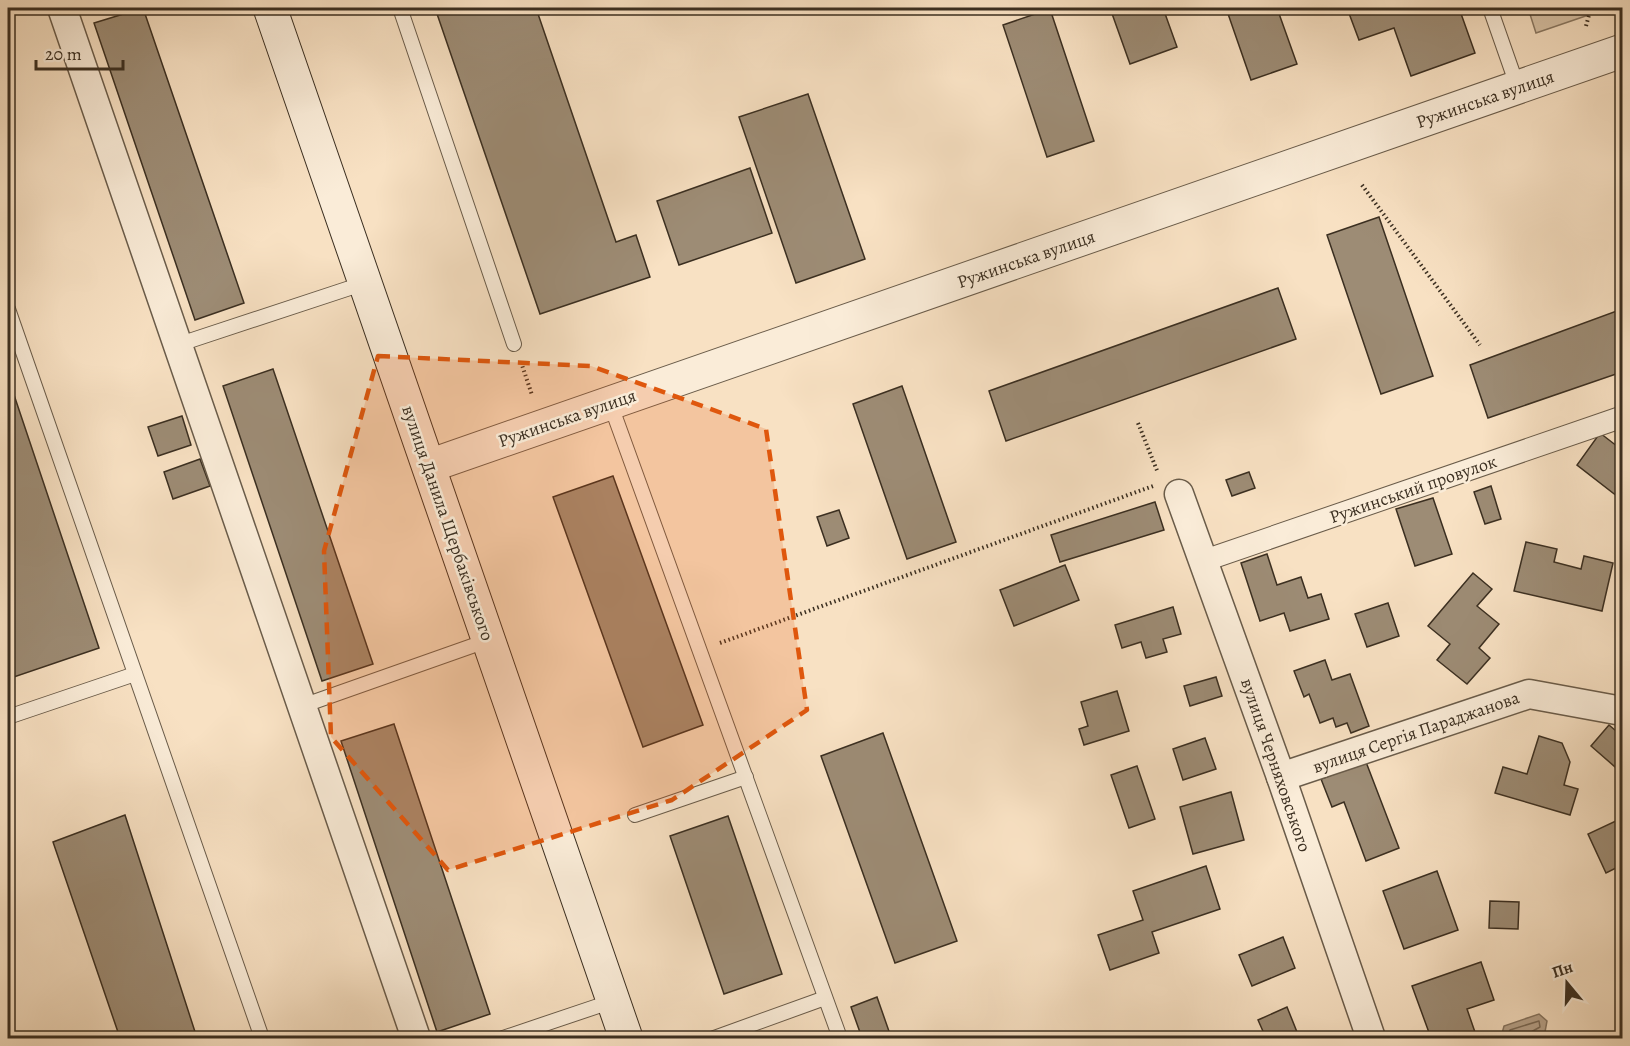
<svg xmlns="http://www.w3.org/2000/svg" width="1630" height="1046" viewBox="0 0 1630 1046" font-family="Alegreya,serif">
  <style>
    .green { fill: #d8c3a7; stroke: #8a7964; stroke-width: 1.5 }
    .water { fill: #b8a48c; stroke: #867561; stroke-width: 1.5 }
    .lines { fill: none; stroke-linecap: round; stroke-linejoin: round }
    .shore { stroke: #7a6a56; stroke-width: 1.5 }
    .building { fill: #9d8c75; stroke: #3b2f21; stroke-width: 1.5 }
    .service-casing { stroke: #6a5c4a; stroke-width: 16 }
    .pedestrian-casing { stroke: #6a5c4a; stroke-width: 23 }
    .minor-casing { stroke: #6a5c4a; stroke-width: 31 }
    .tertiary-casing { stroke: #6a5c4a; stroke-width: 35 }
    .secondary-casing { stroke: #3b2f21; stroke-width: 35 }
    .path { stroke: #3b2f21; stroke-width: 4; stroke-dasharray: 1.5 3; stroke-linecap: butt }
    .service { stroke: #faecd8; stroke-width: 14 }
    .pedestrian { stroke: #faecd8; stroke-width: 21 }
    .minor { stroke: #faecd8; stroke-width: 28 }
    .tertiary { stroke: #faecd8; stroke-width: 33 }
    .secondary { stroke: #faecd8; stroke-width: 33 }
    .marked { fill: #df570d; fill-opacity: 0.2; stroke: #df570d; stroke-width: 4.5; stroke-dasharray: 12 8; stroke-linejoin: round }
    .labels { text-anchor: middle; stroke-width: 5; stroke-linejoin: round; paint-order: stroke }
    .street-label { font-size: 18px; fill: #3b2f21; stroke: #faecd8 }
  </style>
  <rect width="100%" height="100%" fill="#f8e1c3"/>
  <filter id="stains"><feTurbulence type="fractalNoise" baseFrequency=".00333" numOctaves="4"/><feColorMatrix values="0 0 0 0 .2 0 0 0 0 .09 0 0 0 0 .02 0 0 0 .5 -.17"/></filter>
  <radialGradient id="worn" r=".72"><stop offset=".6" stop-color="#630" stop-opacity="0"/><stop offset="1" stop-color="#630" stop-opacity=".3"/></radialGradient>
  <polygon class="green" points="1528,8 1609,8 1536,33"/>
  <polygon class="water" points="1539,1014 1547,1021 1545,1032 1527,1038 1501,1037 1504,1026"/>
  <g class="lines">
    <polyline class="shore" points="1507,1038 1510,1030 1539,1021 1540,1027 1531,1032 1529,1038"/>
  </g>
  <g class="building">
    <polygon points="143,8 244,303 195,320 94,23"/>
    <polygon points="435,8 536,8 616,242 636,235 650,277 540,314"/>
    <polygon points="1110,8 1163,8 1177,47 1130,64"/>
    <polygon points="1226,8 1277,8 1297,64 1251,80"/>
    <polygon points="1347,8 1459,8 1475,53 1411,76 1394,28 1359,40"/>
    <polygon points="1050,9 1094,141 1047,157 1003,25"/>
    <polygon points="808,94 865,259 796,283 739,117"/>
    <polygon points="750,168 772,233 679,265 657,201"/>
    <polygon points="1379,217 1433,376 1381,394 1327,235"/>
    <polygon points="1278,288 1296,339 1006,441 989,391"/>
    <polygon points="1622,309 1622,372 1488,418 1470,365"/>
    <polygon points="273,369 373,664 322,681 223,386"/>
    <polygon points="8,377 99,648 8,679"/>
    <polygon points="902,386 956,542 907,559 853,404"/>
    <polygon points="182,416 191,445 158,456 148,427"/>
    <polygon points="1600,433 1622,450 1622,500 1577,465"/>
    <polygon points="200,459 210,486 173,499 164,472"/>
    <polygon points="1249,472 1255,488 1232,496 1226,480"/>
    <polygon points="613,476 703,725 643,747 553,497"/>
    <polygon points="1491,486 1501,519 1485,524 1474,492"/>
    <polygon points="1433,498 1452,554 1415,566 1396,509"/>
    <polygon points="1155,502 1164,530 1060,562 1051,535"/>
    <polygon points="839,510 849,538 827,546 817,517"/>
    <polygon points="1526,542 1557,549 1554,562 1581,569 1584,556 1613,563 1602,611 1514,591"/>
    <polygon points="1267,554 1277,585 1301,577 1308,598 1321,594 1329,619 1290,631 1284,613 1260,621 1241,563"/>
    <polygon points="1065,565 1079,600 1014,626 1000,590"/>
    <polygon points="1473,573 1492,589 1477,606 1499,624 1479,648 1490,658 1467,684 1437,660 1450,644 1428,626"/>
    <polygon points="1388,603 1399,636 1367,647 1355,614"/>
    <polygon points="1173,607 1181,634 1163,639 1167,652 1146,658 1141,642 1122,648 1115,625"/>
    <polygon points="1325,660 1332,680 1350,674 1369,726 1351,733 1347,723 1336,727 1333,718 1320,723 1309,694 1304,697 1294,671"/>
    <polygon points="1216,677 1222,696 1190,706 1184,686"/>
    <polygon points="1117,691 1129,731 1084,745 1079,729 1088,726 1081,702"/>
    <polygon points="394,724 490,1014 437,1032 341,741"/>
    <polygon points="1609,725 1622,736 1622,773 1591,746"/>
    <polygon points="883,733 957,941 895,963 821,756"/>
    <polygon points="1539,736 1562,743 1570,762 1564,785 1578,789 1570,815 1495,793 1503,767 1527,774"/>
    <polygon points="1205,738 1216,769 1183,780 1173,749"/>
    <polygon points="1366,762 1399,848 1366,861 1344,802 1332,807 1321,779"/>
    <polygon points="1137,766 1155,819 1129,828 1111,775"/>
    <polygon points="1231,792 1244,840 1193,854 1180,807"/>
    <polygon points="125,815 197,1038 120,1038 53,842"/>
    <polygon points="728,816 782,974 724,994 670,836"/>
    <polygon points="1620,819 1622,825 1622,865 1606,873 1588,834"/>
    <polygon points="1206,866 1220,909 1152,932 1159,953 1110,970 1098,935 1143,920 1133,891"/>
    <polygon points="1437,871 1458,930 1404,949 1383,891"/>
    <polygon points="1490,901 1519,902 1518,929 1489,928"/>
    <polygon points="1283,937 1295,968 1252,986 1239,955"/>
    <polygon points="1481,962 1494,1000 1467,1009 1477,1038 1431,1038 1412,986"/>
    <polygon points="877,997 891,1037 862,1038 851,1007"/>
    <polygon points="1287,1007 1299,1037 1266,1038 1258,1020"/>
  </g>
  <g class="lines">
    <g class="service-casing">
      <g id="service">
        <polyline points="400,8 514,344"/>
        <polyline points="1490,8 1518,88"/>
        <polyline points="8,309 262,1038"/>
        <polyline points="177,345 365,283"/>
        <polyline points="610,403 840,1038"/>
        <polyline points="302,706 489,640"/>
        <polyline points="8,717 135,674"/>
        <polyline points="635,815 746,777"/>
        <polyline points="503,1038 613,1001"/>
        <polyline points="714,1038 825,998"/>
      </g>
    </g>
    <g class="pedestrian-casing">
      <polyline id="pedestrian" points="1203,561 1622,417"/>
    </g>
    <g class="minor-casing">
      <g id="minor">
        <polyline points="62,8 416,1038"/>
        <polyline points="1179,494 1281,777 1371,1038"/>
        <polyline points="1281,777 1529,694 1622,711"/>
      </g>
    </g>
    <g class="tertiary-casing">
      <polyline id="tertiary" points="429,466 1622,51"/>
    </g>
    <g class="secondary-casing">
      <polyline id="secondary" points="270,8 626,1038"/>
    </g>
    <g class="path">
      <polyline points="1586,26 1591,8"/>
      <polyline points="1362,185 1480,345"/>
      <polyline points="521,362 532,395"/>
      <polyline points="1138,423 1158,473"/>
      <polyline points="720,643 1153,486"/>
    </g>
    <use href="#service" class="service"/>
    <use href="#pedestrian" class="pedestrian"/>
    <use href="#minor" class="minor"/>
    <use href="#tertiary" class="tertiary"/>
    <use href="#secondary" class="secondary"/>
  </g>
  <path class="marked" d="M378 356 591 366 766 429 807 710 672 800 448 870 331 737 324 551Z"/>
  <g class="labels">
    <g class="street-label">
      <text transform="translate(1485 99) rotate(-19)" y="6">Ружинська вулиця</text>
      <text transform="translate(1026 259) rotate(-19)" y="6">Ружинська вулиця</text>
      <text transform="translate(567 418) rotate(-19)" y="6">Ружинська вулиця</text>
      <text transform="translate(1413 489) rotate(-19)" y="6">Ружинський провулок</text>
      <text transform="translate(448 523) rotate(71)" y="6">вулиця Данила Щербаківського</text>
      <text transform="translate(1416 732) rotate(-19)" y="6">вулиця Сергія Параджанова</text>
      <text transform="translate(1276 765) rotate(71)" y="6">вулиця Черняховського</text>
    </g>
  </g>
  <rect width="1630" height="1046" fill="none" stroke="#f8e1c3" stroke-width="30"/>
  <rect x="9" y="9" width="1612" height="1028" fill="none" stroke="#3b2f21" stroke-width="3"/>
  <rect x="15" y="15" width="1600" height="1016" fill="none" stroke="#3b2f21" stroke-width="1.5"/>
  <g transform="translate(1567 983) rotate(341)" stroke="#faecd8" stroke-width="4.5" paint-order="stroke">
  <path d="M0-4.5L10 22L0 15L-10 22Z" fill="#3b2f21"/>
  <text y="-9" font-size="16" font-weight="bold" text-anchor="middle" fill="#3b2f21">Пн</text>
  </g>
  <path d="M36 60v9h87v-9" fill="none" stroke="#3b2f21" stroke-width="3"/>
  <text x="45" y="60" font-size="18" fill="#3b2f21" stroke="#faecd8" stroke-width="4.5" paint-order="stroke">20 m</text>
  <rect width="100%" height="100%" filter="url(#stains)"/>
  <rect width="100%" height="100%" fill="url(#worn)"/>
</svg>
